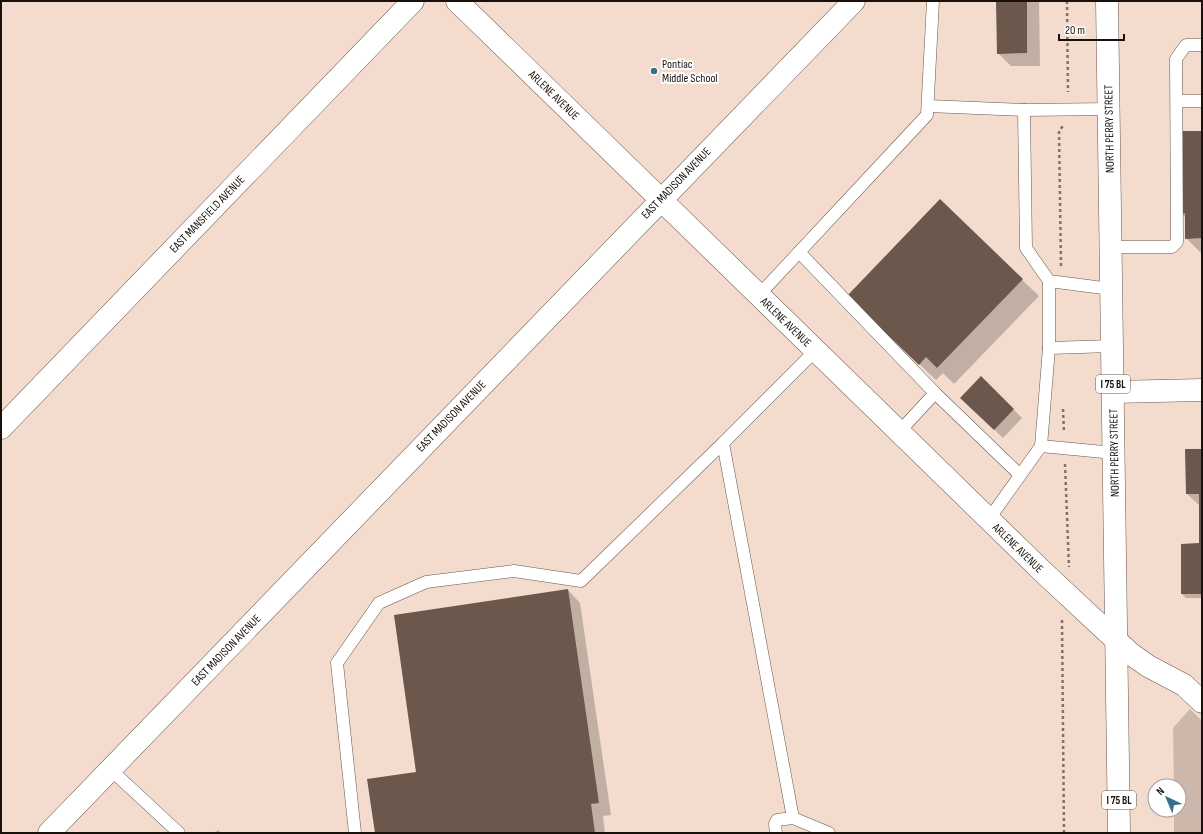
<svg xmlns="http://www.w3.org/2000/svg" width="1203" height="834" viewBox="0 0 1203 834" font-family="'Sofia Sans Condensed',sans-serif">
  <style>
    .green { fill: #cdb7ab }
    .shadow { fill: #0003 }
    .building { fill: #6b574b }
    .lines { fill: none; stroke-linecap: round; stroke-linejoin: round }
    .service-casing { stroke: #6b564a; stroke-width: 13 }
    .minor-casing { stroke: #6b564a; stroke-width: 23 }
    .primary-casing { stroke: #6b564a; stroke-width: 23 }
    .path { stroke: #837269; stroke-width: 2.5; stroke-dasharray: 3 3; stroke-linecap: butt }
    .service { stroke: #fff; stroke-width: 12 }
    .minor { stroke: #fff; stroke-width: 22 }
    .primary { stroke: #fff; stroke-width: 22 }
    .poi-dot { fill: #376e89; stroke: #fff; stroke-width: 1.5 }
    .labels { text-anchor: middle; stroke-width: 4; stroke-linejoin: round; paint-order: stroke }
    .shield { fill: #fff; stroke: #5e5855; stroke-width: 1 }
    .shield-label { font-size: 11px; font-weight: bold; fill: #19100c }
    .poi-label { font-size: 12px; fill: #19100c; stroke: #fff; text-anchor: start }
    .street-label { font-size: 12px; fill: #19100c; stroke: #fff }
  </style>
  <rect width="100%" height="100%" fill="#f3dbcd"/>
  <polygon class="green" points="1190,709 1202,721 1202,833 1174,833 1174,810 1179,810 1179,786 1174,786 1173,728"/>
  <g class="shadow">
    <polygon points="997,1 1039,1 1040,66 1011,66 998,53"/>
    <polygon points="1202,132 1202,254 1186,238 1186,218 1181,213"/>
    <polygon points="940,201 1039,296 954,384 943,373 936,380 865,312"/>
    <polygon points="981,378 1022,418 1003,438 970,406"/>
    <polygon points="1202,450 1202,598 1186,598 1182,594 1182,545 1200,544 1200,506 1187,494"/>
    <polygon points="568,590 580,603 611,815 603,816 605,833 376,833 418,772"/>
    <polygon points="218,830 221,833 214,833"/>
  </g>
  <g class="building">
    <polygon points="996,1 1027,1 1027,53 997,54"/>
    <polygon points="1179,131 1202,131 1202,238 1185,239 1185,213 1180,214"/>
    <polygon points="940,199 1023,279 937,368 926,357 919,365 847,296"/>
    <polygon points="981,376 1014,409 994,430 960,398"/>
    <polygon points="1185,449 1202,449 1202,594 1181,594 1181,544 1199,543 1199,494 1186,494"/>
    <polygon points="568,589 599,803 591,804 595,833 375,833 367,779 416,772 394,615"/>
  </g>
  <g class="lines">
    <g class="service-casing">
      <g id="service">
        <polyline points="1177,101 1202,101"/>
        <polyline points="928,106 1024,110"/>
        <polyline points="1109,109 1024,110 1026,248 1049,281 1111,289"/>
        <polyline points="1111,247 1172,247 1177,242 1176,59 1186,45 1202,45"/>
        <polyline points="799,252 935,393"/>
        <polyline points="1049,281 1049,348 1112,346"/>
        <polyline points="759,295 927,115 933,1"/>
        <polyline points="1049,348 1041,446 1114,453"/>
        <polyline points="816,350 723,443 793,818 829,833"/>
        <polyline points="899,432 935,393 1020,475"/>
        <polyline points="989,519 1041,446"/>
        <polyline points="110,769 179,833"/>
        <polyline points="355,833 337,663 379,603 426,582 514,571 581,581 723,443"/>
        <polyline points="776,833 775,824 777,820 793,818"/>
      </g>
    </g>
    <g class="minor-casing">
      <g id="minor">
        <polyline points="457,1 1042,571 1131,654 1148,666 1184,685 1202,702"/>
        <polyline points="1113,392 1202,390"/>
        <polyline points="1,428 413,1"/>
        <polyline points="49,833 854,1"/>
      </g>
    </g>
    <g class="primary-casing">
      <polyline id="primary" points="1107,1 1119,833"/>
    </g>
    <g class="path">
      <polyline points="1067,1 1068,92"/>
      <polyline points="1061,266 1059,131 1063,126"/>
      <polyline points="1063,409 1064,432"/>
      <polyline points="1065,464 1069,567"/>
      <polyline points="1062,620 1064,833"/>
    </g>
    <use href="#service" class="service"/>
    <use href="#minor" class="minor"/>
    <use href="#primary" class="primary"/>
  </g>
  <circle class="poi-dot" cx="654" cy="71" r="4"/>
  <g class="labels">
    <g class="shield">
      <rect x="1096" y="375" width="34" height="18" rx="3"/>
      <rect x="1102" y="791" width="34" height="18" rx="3"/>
    </g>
    <g class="shield-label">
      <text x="1113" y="388">I 75 BL</text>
      <text x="1119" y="804">I 75 BL</text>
    </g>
    <g class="poi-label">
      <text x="662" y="68">Pontiac<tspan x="662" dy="14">Middle School</tspan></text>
    </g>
    <g class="street-label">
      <text transform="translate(554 95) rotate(44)" y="4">ARLENE AVENUE</text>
      <text transform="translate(1109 129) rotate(-91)" y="4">NORTH PERRY STREET</text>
      <text transform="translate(676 183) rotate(-46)" y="4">EAST MADISON AVENUE</text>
      <text transform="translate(207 214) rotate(-46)" y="4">EAST MANSFIELD AVENUE</text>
      <text transform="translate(786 322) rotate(44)" y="4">ARLENE AVENUE</text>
      <text transform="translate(451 416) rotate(-46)" y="4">EAST MADISON AVENUE</text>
      <text transform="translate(1114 453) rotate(-91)" y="4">NORTH PERRY STREET</text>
      <text transform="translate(1018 548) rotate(44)" y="4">ARLENE AVENUE</text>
      <text transform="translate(226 650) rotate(-46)" y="4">EAST MADISON AVENUE</text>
    </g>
  </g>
  <rect width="1203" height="834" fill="none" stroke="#19100c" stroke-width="4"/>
  <g transform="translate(1167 798) rotate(316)"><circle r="19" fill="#ffffff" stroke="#a39f9e"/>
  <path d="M0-3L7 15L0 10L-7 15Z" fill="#376e89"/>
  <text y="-6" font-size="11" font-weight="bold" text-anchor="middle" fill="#19100c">N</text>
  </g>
  <path d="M1059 34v6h65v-6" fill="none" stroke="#19100c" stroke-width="2"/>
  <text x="1065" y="34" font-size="12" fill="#19100c" stroke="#ffffff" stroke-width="3" paint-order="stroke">20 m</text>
</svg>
